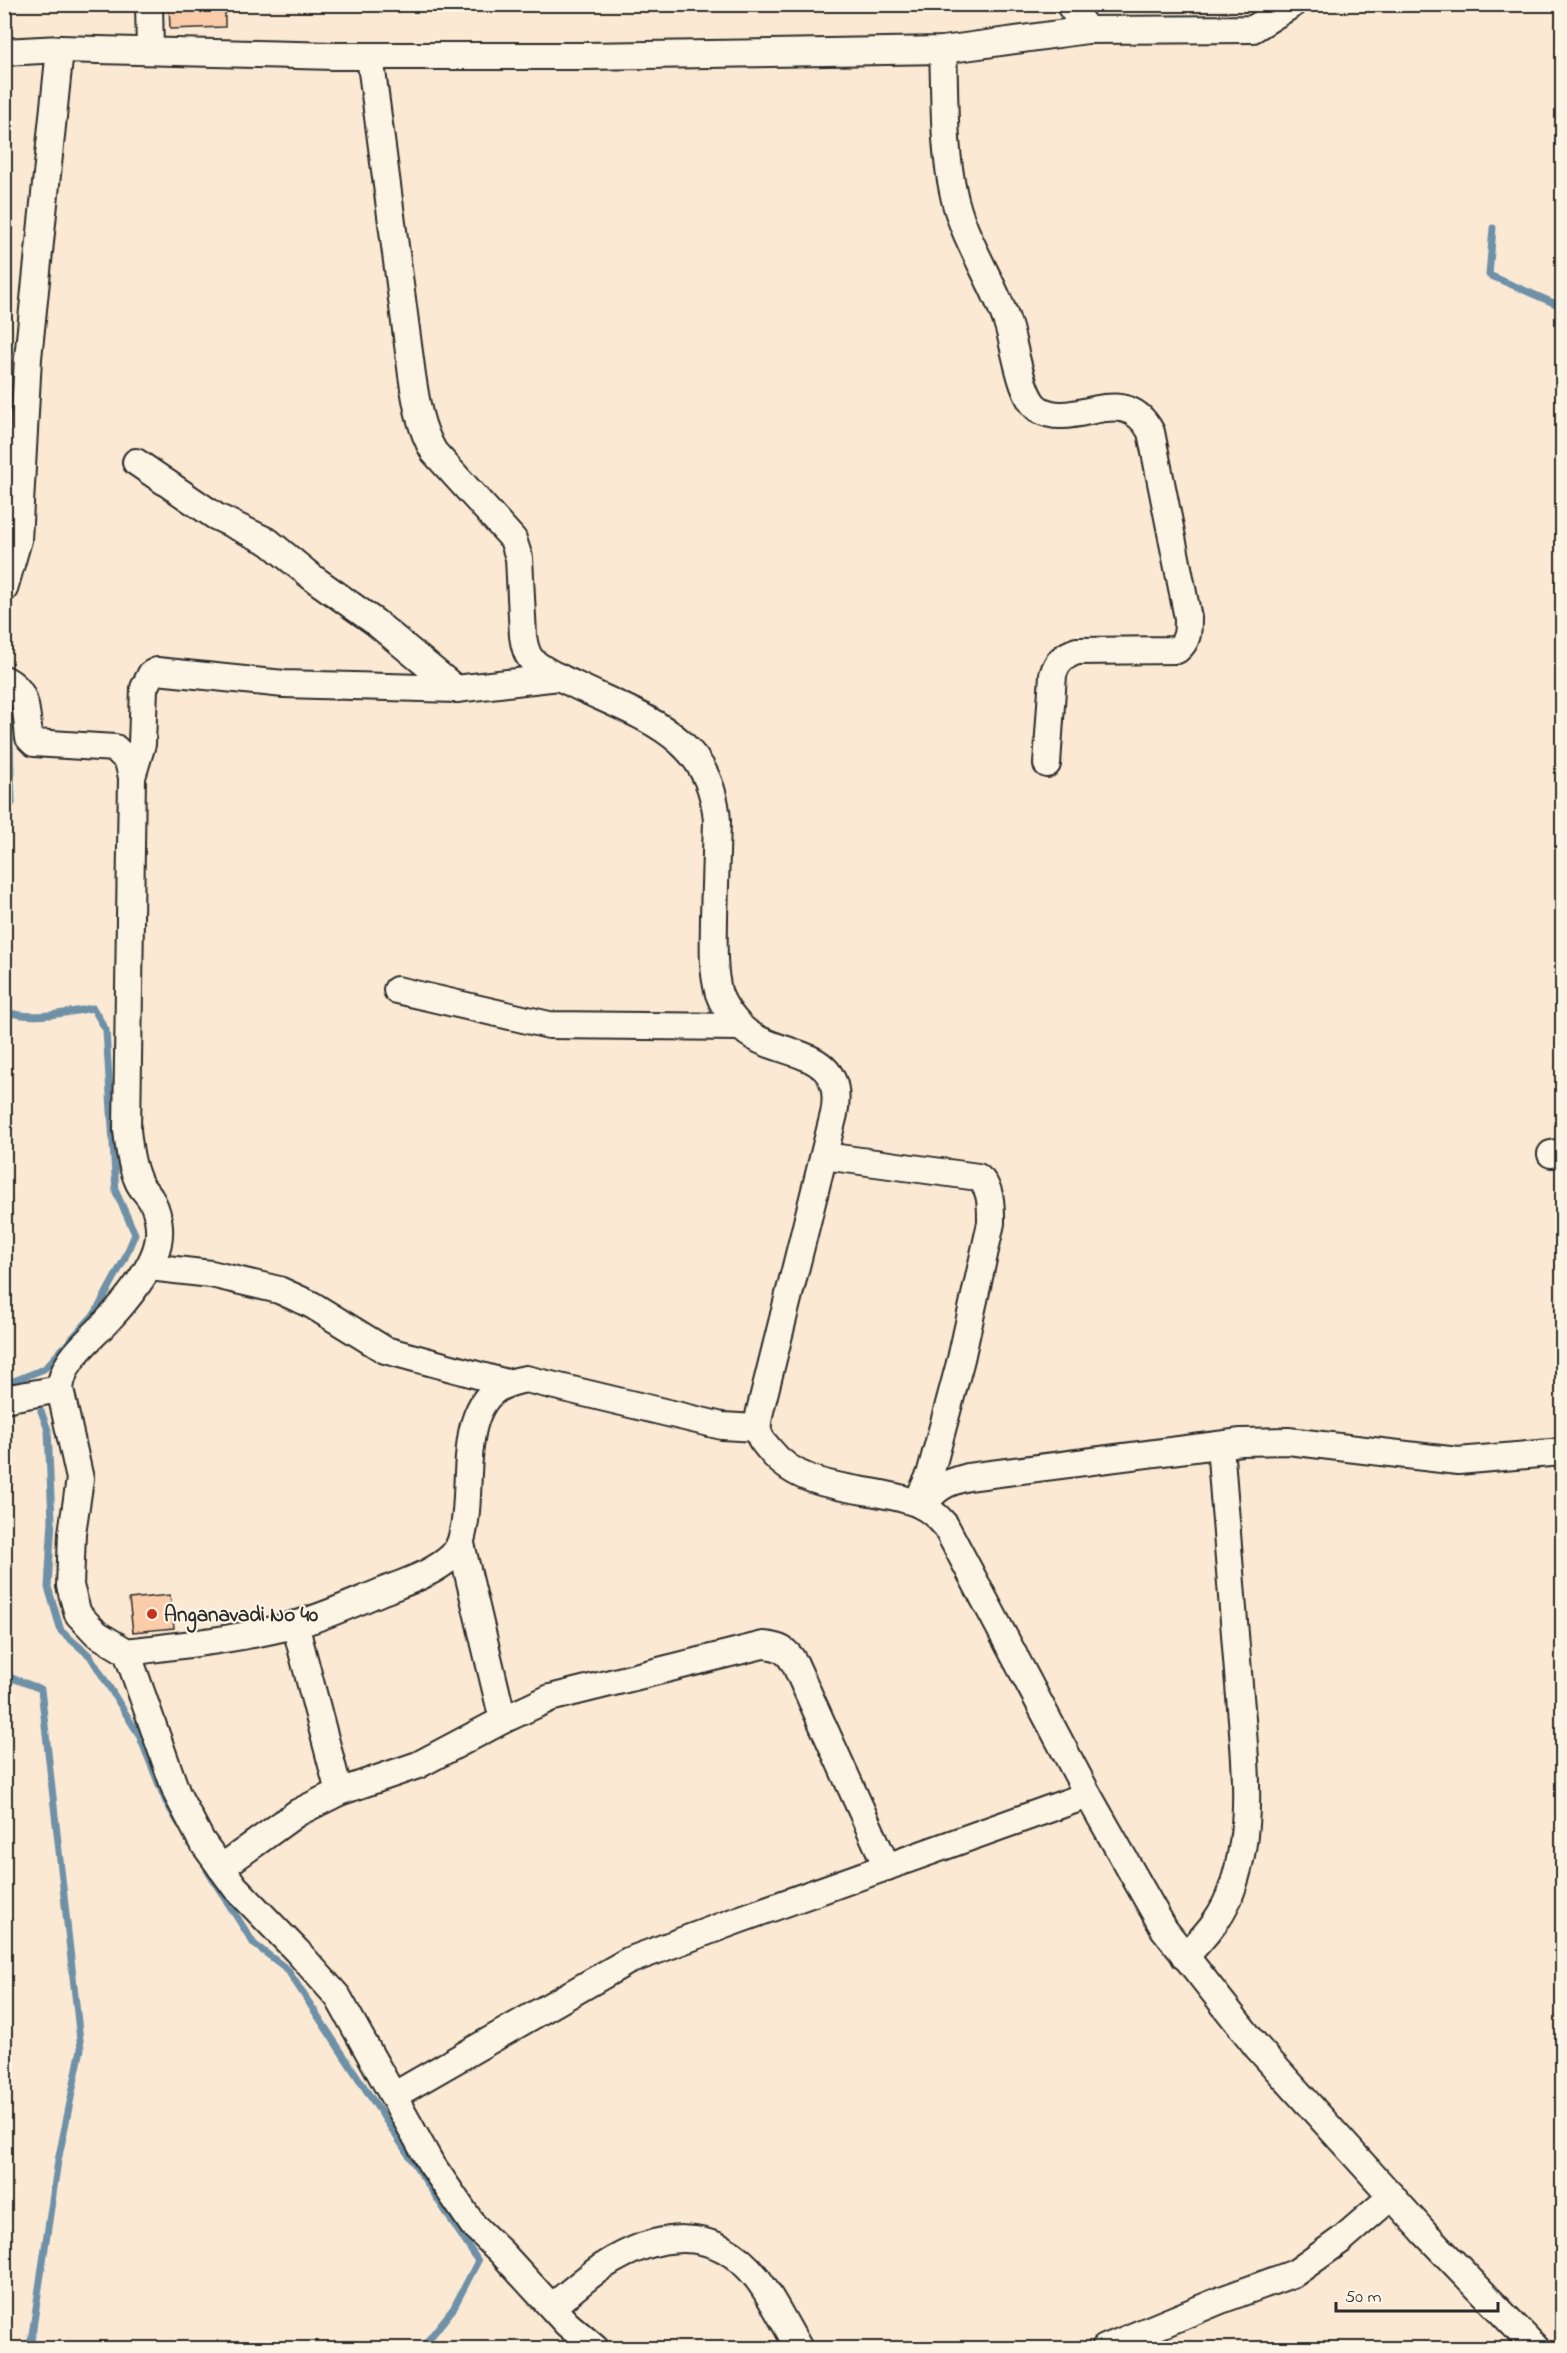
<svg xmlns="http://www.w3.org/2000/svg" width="1567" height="2353" viewBox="0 0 1567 2353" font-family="'Indie Flower',sans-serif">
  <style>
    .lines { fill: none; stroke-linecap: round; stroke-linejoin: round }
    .stream { stroke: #6e91a8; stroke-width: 7 }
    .building { fill: #facca9; stroke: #2b2b2b; stroke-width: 1.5 }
    .minor-casing { stroke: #2b2b2b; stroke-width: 30 }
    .minor { stroke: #fcf5e5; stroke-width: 26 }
    .poi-dot { fill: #c8321e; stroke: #fcf5e5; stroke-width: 2 }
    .labels { text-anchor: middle; stroke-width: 4.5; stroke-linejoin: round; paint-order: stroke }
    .poi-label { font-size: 21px; font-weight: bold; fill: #2b2b2b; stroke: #fcf5e5; text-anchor: start }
  </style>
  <rect width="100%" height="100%" fill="#fbe9d3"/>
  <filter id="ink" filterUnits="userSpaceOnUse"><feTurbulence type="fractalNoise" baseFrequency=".0167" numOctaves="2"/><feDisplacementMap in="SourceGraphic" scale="12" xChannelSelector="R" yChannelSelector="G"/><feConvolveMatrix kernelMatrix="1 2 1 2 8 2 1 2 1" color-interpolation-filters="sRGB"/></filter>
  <g filter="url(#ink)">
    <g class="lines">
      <g class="stream">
        <polyline points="1493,228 1489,275 1556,304 1562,302"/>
        <polyline points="4,481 7,481 4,494"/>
        <polyline points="4,706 9,713 12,803 4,813"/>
        <path d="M4 1011C32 1021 64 1013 93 1008L106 1030 116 1192 135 1234 124 1260 96 1312 44 1369 4 1385"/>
        <polyline points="41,1411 48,1430 52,1520 48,1587 61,1631 90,1656 139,1735 166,1802 179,1824"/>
        <polyline points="4,1675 41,1689 81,2049 58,2161 30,2348"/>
        <polyline points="207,1870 254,1944 287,1969 478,2261 453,2309 422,2348"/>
      </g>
    </g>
    <g class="building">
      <polygon points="169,4 225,4 225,27 170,29"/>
      <polygon points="170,1595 174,1628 133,1632 129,1599"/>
    </g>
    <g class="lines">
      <g class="minor-casing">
        <g id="minor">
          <polyline points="149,4 150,51"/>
          <polyline points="1069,4 1087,30"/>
          <path d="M943 50C945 97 943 145 953 191 962 238 992 278 1007 322 1015 343 1020 399 1040 410 1075 430 1124 380 1151 432L1188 618C1188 632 1188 641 1177 650L1077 651C1063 656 1057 661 1053 675L1047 764"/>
          <polyline points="4,52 60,49 335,56 585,56 943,50 1087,30 1253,29 1293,4"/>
          <path d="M370 56 412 375C416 402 420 428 434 452L513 539 519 558 523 636C524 643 525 651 530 658 540 670 559 677 573 684 640 717 711 734 717 821 716 853 715 885 714 917 714 940 712 963 717 986 719 1000 729 1014 739 1025 771 1061 848 1042 834 1114L760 1411C759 1417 757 1424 758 1430 759 1438 764 1443 769 1449 805 1496 872 1484 921 1505 931 1510 938 1517 945 1525L1088 1795 1164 1929 1257 2047 1425 2233 1536 2348"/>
          <polyline points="136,462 215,516 269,542 313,578 375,622 456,689"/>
          <polyline points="4,589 18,540 28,358 60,49"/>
          <path d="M4 679C29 691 26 714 29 738L34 743 115 748 128 761 132 777 127 1130C129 1148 131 1166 139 1183 142 1189 147 1193 150 1198 158 1210 161 1228 158 1243 153 1268 126 1301 109 1319 89 1342 63 1358 60 1389L80 1479 72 1533 70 1586 78 1614 97 1634 127 1652 177 1794 201 1840 235 1887 297 1951 338 1997 430 2162 473 2225 501 2252 567 2324 595 2348"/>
          <polyline points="132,777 142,744 144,688 151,674 157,671 284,684 456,689 559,677"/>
          <polyline points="397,990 549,1025 740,1027"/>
          <polyline points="1551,1154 1562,1152"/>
          <path d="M824 1156 978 1177C992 1188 991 1207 991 1223L961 1359 930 1475 917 1502"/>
          <polyline points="149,1267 211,1274 279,1290 312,1305 385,1350 507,1383"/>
          <polyline points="4,1399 60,1389"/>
          <path d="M922 1506C937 1487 945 1483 968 1477L1241 1442 1288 1441 1458 1461 1562 1452"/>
          <polyline points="461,1544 503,1720"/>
          <polyline points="295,1624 339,1792"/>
          <path d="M127 1652C183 1645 239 1639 294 1625 324 1617 354 1603 383 1591 406 1582 434 1573 452 1556 460 1548 462 1538 464 1527 472 1488 459 1414 497 1389 506 1383 516 1381 526 1379L722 1426 757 1428"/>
          <path d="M221 1868 297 1813 339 1792 418 1765 503 1720 550 1698 763 1645C779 1646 787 1650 795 1664L887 1867"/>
          <path d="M1185 1957C1207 1933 1223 1917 1233 1886 1256 1818 1243 1742 1238 1672 1232 1596 1226 1521 1220 1445"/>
          <polyline points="393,2096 628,1961 738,1920 1088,1795"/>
          <path d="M552 2307C568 2294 584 2279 602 2267 655 2233 714 2223 757 2278 773 2299 785 2325 799 2348"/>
          <polyline points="1105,2348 1221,2300 1295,2273 1341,2240 1392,2196"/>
        </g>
      </g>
      <use href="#minor" class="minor"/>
    </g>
  </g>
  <circle class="poi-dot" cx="152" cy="1614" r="6"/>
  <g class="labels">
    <g class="poi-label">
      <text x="164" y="1621">Anganavadi No 40</text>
    </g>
  </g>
  <rect width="1567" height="2353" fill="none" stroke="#fcf5e5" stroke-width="24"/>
  <rect x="12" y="12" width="1543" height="2329" fill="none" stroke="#2b2b2b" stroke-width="2" filter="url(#ink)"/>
  <path d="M1336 2302v9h162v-9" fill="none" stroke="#2b2b2b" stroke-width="3"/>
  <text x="1345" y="2302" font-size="18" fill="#2b2b2b" stroke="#fcf5e5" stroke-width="4.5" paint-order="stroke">50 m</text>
</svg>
